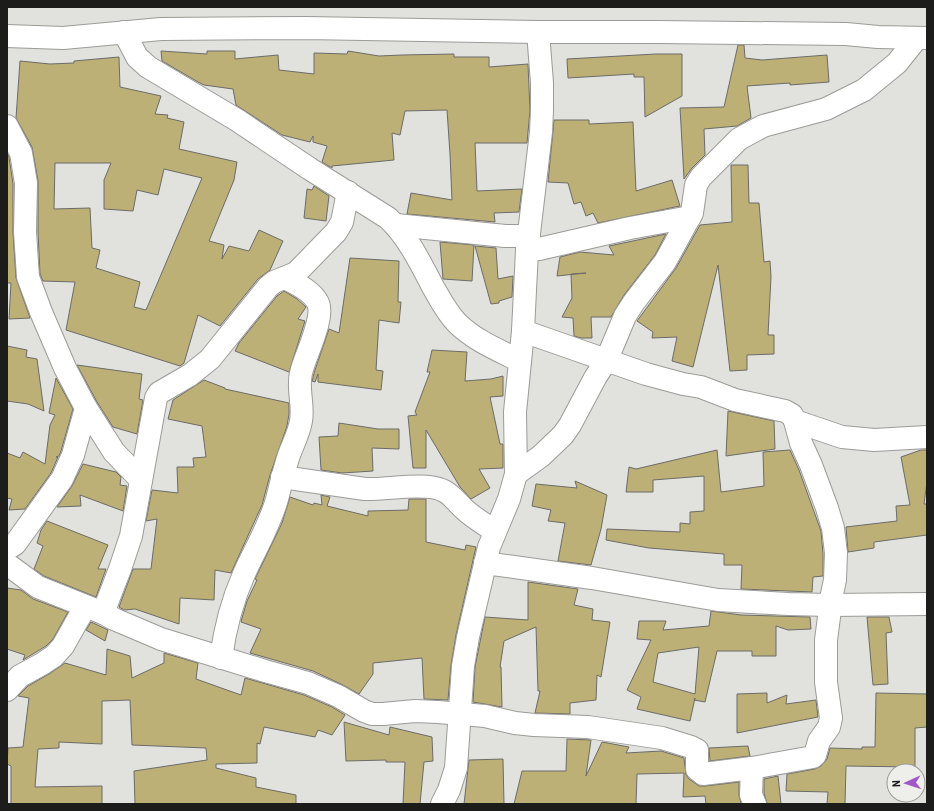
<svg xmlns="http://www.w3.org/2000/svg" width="934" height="811" viewBox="0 0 934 811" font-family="'Roboto Condensed',sans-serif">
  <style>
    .building { fill: #bcb076; stroke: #6c6b68; fill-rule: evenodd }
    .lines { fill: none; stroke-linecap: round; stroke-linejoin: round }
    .street-casing { stroke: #9c9b98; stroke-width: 24 }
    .street { stroke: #fff; stroke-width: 22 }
  </style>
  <rect width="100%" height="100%" fill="#e1e1dd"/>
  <g class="building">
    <polygon points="738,45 744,45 745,58 762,60 827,55 829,82 790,85 790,83 747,86 751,118 737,126 704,129 705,155 692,168 684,179 680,108 724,107"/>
    <polygon points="161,51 207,54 207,51 235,51 235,59 278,55 279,70 314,74 314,53 347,54 348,51 379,56 402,55 454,54 454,57 489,57 489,67 528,64 530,110 527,143 475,143 477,191 522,189 519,212 494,213 495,222 407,214 411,193 452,200 450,154 447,110 405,111 400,135 392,133 394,160 332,166 332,168 322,162 327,146 313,142 313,136 310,142 282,135 236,105 233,89 204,85 198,82 162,61"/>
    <polygon points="656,54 682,54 682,96 645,117 644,77 634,77 634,74 568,78 567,59"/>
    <path d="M119 57 120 87 161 96 155 114 168 115 167 118 184 122 179 149 237 162 234 180 209 241 224 245 222 259 229 246 249 251 259 230 283 241 270 270 258 279 220 326 198 315 184 363 180 366 66 330 75 282 43 281 40 274 38 232V181L32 147 16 118 20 61 50 64 74 63V61ZM55 163H111L104 180V209L133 211 137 190 158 195 164 169 202 178 146 310 134 307 140 282 96 268 100 250 92 248 90 208 54 209Z"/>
    <polygon points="554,120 589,120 589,124 633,122 636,191 672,180 680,206 598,223 593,213 586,216 581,202 574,204 568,183 548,182"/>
    <polygon points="7,153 9,157 13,184 13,233 16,278 30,318 9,319 11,283 7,283"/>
    <polygon points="731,165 748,165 749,203 759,203 764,262 770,261 771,277 768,335 774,335 774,354 747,355 747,370 730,371 718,265 693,367 672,361 677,337 652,338 653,332 637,321 676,268 700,225 732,222"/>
    <polygon points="314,186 329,196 326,221 304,218 307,189 312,190"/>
    <polygon points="666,234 655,255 624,295 611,317 591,317 592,338 581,338 574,336 573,318 562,317 572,298 571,274 586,273 557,276 560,257 580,252 614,255 609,246"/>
    <polygon points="440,242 474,245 472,281 443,279"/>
    <polygon points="475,246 496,248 498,279 513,276 512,297 499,301 499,303 491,304"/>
    <polygon points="350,258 399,261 398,302 401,302 399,323 379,320 376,370 383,371 381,390 318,382 318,374 315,382 312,381 315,370 329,329 339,333"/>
    <polygon points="284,291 297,299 306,307 298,319 305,321 289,372 235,351 239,343 277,296"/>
    <polygon points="7,346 27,350 26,357 37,359 44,411 28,404 7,401"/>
    <polygon points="432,350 467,352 465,381 491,379 503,376 503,396 490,397 500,444 503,444 503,468 479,469 490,488 471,499 460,487 426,430 426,468 413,468 408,416 417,415 415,412 430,372 427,372"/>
    <polygon points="77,365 142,374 139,399 143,400 137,434 113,427 97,402"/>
    <polygon points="56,378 73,409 61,451 59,456 56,457 58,457 51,473 25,509 9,510 12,499 7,498 7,453 20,458 23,452 45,464 50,425 55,415 49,413"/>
    <polygon points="204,380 225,388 225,389 289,403 289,414 287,426 270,475 262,505 231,573 215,570 214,600 180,598 179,624 135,609 124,610 119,607 133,569 151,569 157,519 146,521 152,490 178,493 177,467 194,467 193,458 206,457 202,426 168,419 173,400"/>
    <polygon points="728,411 774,421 775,449 726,456"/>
    <polygon points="339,423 378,429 399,429 399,449 372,448 373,471 342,473 321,470 319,437 338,436"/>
    <polygon points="717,450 721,492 764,486 763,452 790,450 799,470 821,531 823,554 823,576 813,577 812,592 741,589 742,565 724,565 724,554 649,548 606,540 607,529 680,532 680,523 690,524 690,512 704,511 704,476 653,480 653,492 626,492 629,467 636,469"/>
    <polygon points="921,450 927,450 927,482 924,504 927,504 927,535 874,542 874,548 848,552 846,527 897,521 896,506 910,505 901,457"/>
    <polygon points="83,464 116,472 121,477 120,485 127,486 123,511 80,495 81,506 57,507 72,486"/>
    <polygon points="575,481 607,495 601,529 591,565 558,561 565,523 548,521 551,510 532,506 536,484 577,488"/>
    <polygon points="321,495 330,497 327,506 368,516 368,511 408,510 409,499 426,499 426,542 465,550 466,545 476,547 456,635 451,665 448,700 424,699 422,658 373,663 373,674 359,694 343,685 313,671 250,653 261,629 241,622 242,618 247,601 257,580 255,579 282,523 290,497 313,505 314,503 322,505"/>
    <polygon points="47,521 108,545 98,569 106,569 96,597 44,576 34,569 43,546 37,543 41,530"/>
    <polygon points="528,582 578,589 574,605 593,609 592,620 610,622 601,677 597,675 596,700 570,703 570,714 535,713 540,691 538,691 536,627 504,641 500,667 501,667 502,707 473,702 475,667 485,617 528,620"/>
    <polygon points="7,588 21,590 33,599 68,612 53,639 46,646 23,660 25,655 7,649"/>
    <path d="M711 611 741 615 810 617 811 629 788 630 776 626V656H752V651H717L705 702 694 700 695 698 690 721 637 709 641 697 627 690 651 640 637 639 639 621H666L663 630 709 626ZM699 647 695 694 653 682 658 653Z"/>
    <polygon points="867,617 889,617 892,632 886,633 888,684 873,685"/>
    <polygon points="91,622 108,630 105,641 86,630"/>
    <polygon points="107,649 130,656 132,678 164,663 164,653 198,663 196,679 241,695 245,678 304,695 332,707 345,715 332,735 318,730 315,737 264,727 260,744 257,743 257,763 216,764 216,768 256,778 256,787 296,795 296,804 135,804 134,771 207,760 206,748 132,745 130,700 102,701 102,744 59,742 59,748 38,749 35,787 102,786 102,804 11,804 11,766 7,764 8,748 23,747 29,698 18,696 28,686 49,674 65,663 106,675"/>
    <polygon points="767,693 767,703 787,695 786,704 816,700 818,717 737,733 737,694"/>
    <polygon points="876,693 927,694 927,727 915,728 915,767 846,766 845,804 827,804 828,792 786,791 787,774 815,769 821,766 827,759 830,748 862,749 862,747 875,747"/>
    <polygon points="344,722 389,735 390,727 432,737 433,761 424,762 420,804 403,804 405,762 386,762 386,760 346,761"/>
    <polygon points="567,739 591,740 586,776 602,742 629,747 626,753 661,751 684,758 686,775 689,779 699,786 705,786 739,782 739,795 741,804 706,804 705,796 683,797 684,773 637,774 636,804 514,804 522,771 566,771"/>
    <polygon points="748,746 750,756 710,761 709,748"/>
    <polygon points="503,759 504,804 464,804 469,760"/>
    <polygon points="778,776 781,804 767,804 764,793 764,779"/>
  </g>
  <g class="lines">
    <g class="street-casing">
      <g id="street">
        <path d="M124 32 137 57 148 67 237 120 310 169 388 218C408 237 420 262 433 287 440 299 447 313 457 323 474 340 498 350 520 361"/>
        <polyline points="7,36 63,38 161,29 306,28 538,32 658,32 846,34 878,37 927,38"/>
        <polyline points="7,126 21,153 26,183 25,232 28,277 41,312 65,368 86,408 73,455 62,479 15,544 7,549"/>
        <polyline points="396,225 505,236 529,236"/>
        <polyline points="527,250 539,249 630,228 690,217"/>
        <polyline points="86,408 114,452 141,480"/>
        <polyline points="795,421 842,437 874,440 927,437"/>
        <polyline points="516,474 541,456 563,435 570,425 595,378 607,359 625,316 634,302 665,262 688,220 692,213 696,185 701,177 739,139 763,126 826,109 864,90 897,63 917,38"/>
        <path d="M282 477 365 489C385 490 425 482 442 490 450 493 456 501 463 508 472 517 484 524 495 531"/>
        <polyline points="485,563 592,578 718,600 788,604 830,605 927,604"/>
        <polyline points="7,564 38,587 103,613 114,619 161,639 265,671 308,683 338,696 364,711 372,714 383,714 415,711 438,712 485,716 515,723 534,725 588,727 662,738 691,747 697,750 697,769 703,774 752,768 813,757 815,755 819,741 829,727 831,718 826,682 826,640 832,594 835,580 836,553 833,528 827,508 811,465 801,443 795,421 792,415 785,411 735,400 701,387 683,384 646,374 523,331"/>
        <polyline points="103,613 120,569 131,536 156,398 159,393 190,375 210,359 268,287 274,282 296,273 336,232 342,222 348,192"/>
        <path d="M221 658C225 628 232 601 244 574 255 549 270 525 277 499 281 484 284 470 289 455 293 444 299 433 301 421 304 405 297 389 301 373 304 358 325 318 318 303 312 291 297 284 285 278"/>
        <polyline points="7,690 20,676 42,664 54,656 63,646 85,607"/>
        <polyline points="752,768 751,795 755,804"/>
        <polyline points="442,804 449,790 456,768 463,666 468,637 489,547 509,499 516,474 515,412 523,331 527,250 541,132 542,110 542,83 538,32"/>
      </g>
    </g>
    <use href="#street" class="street"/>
  </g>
  <rect width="934" height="811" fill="none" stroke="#1c1c1b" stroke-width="16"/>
  <g transform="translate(906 783) rotate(267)"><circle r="19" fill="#eeeeea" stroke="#9a9a97"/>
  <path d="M0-3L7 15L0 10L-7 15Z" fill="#a257c9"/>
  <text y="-6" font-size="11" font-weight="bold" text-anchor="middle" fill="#1c1c1b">N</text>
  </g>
</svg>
